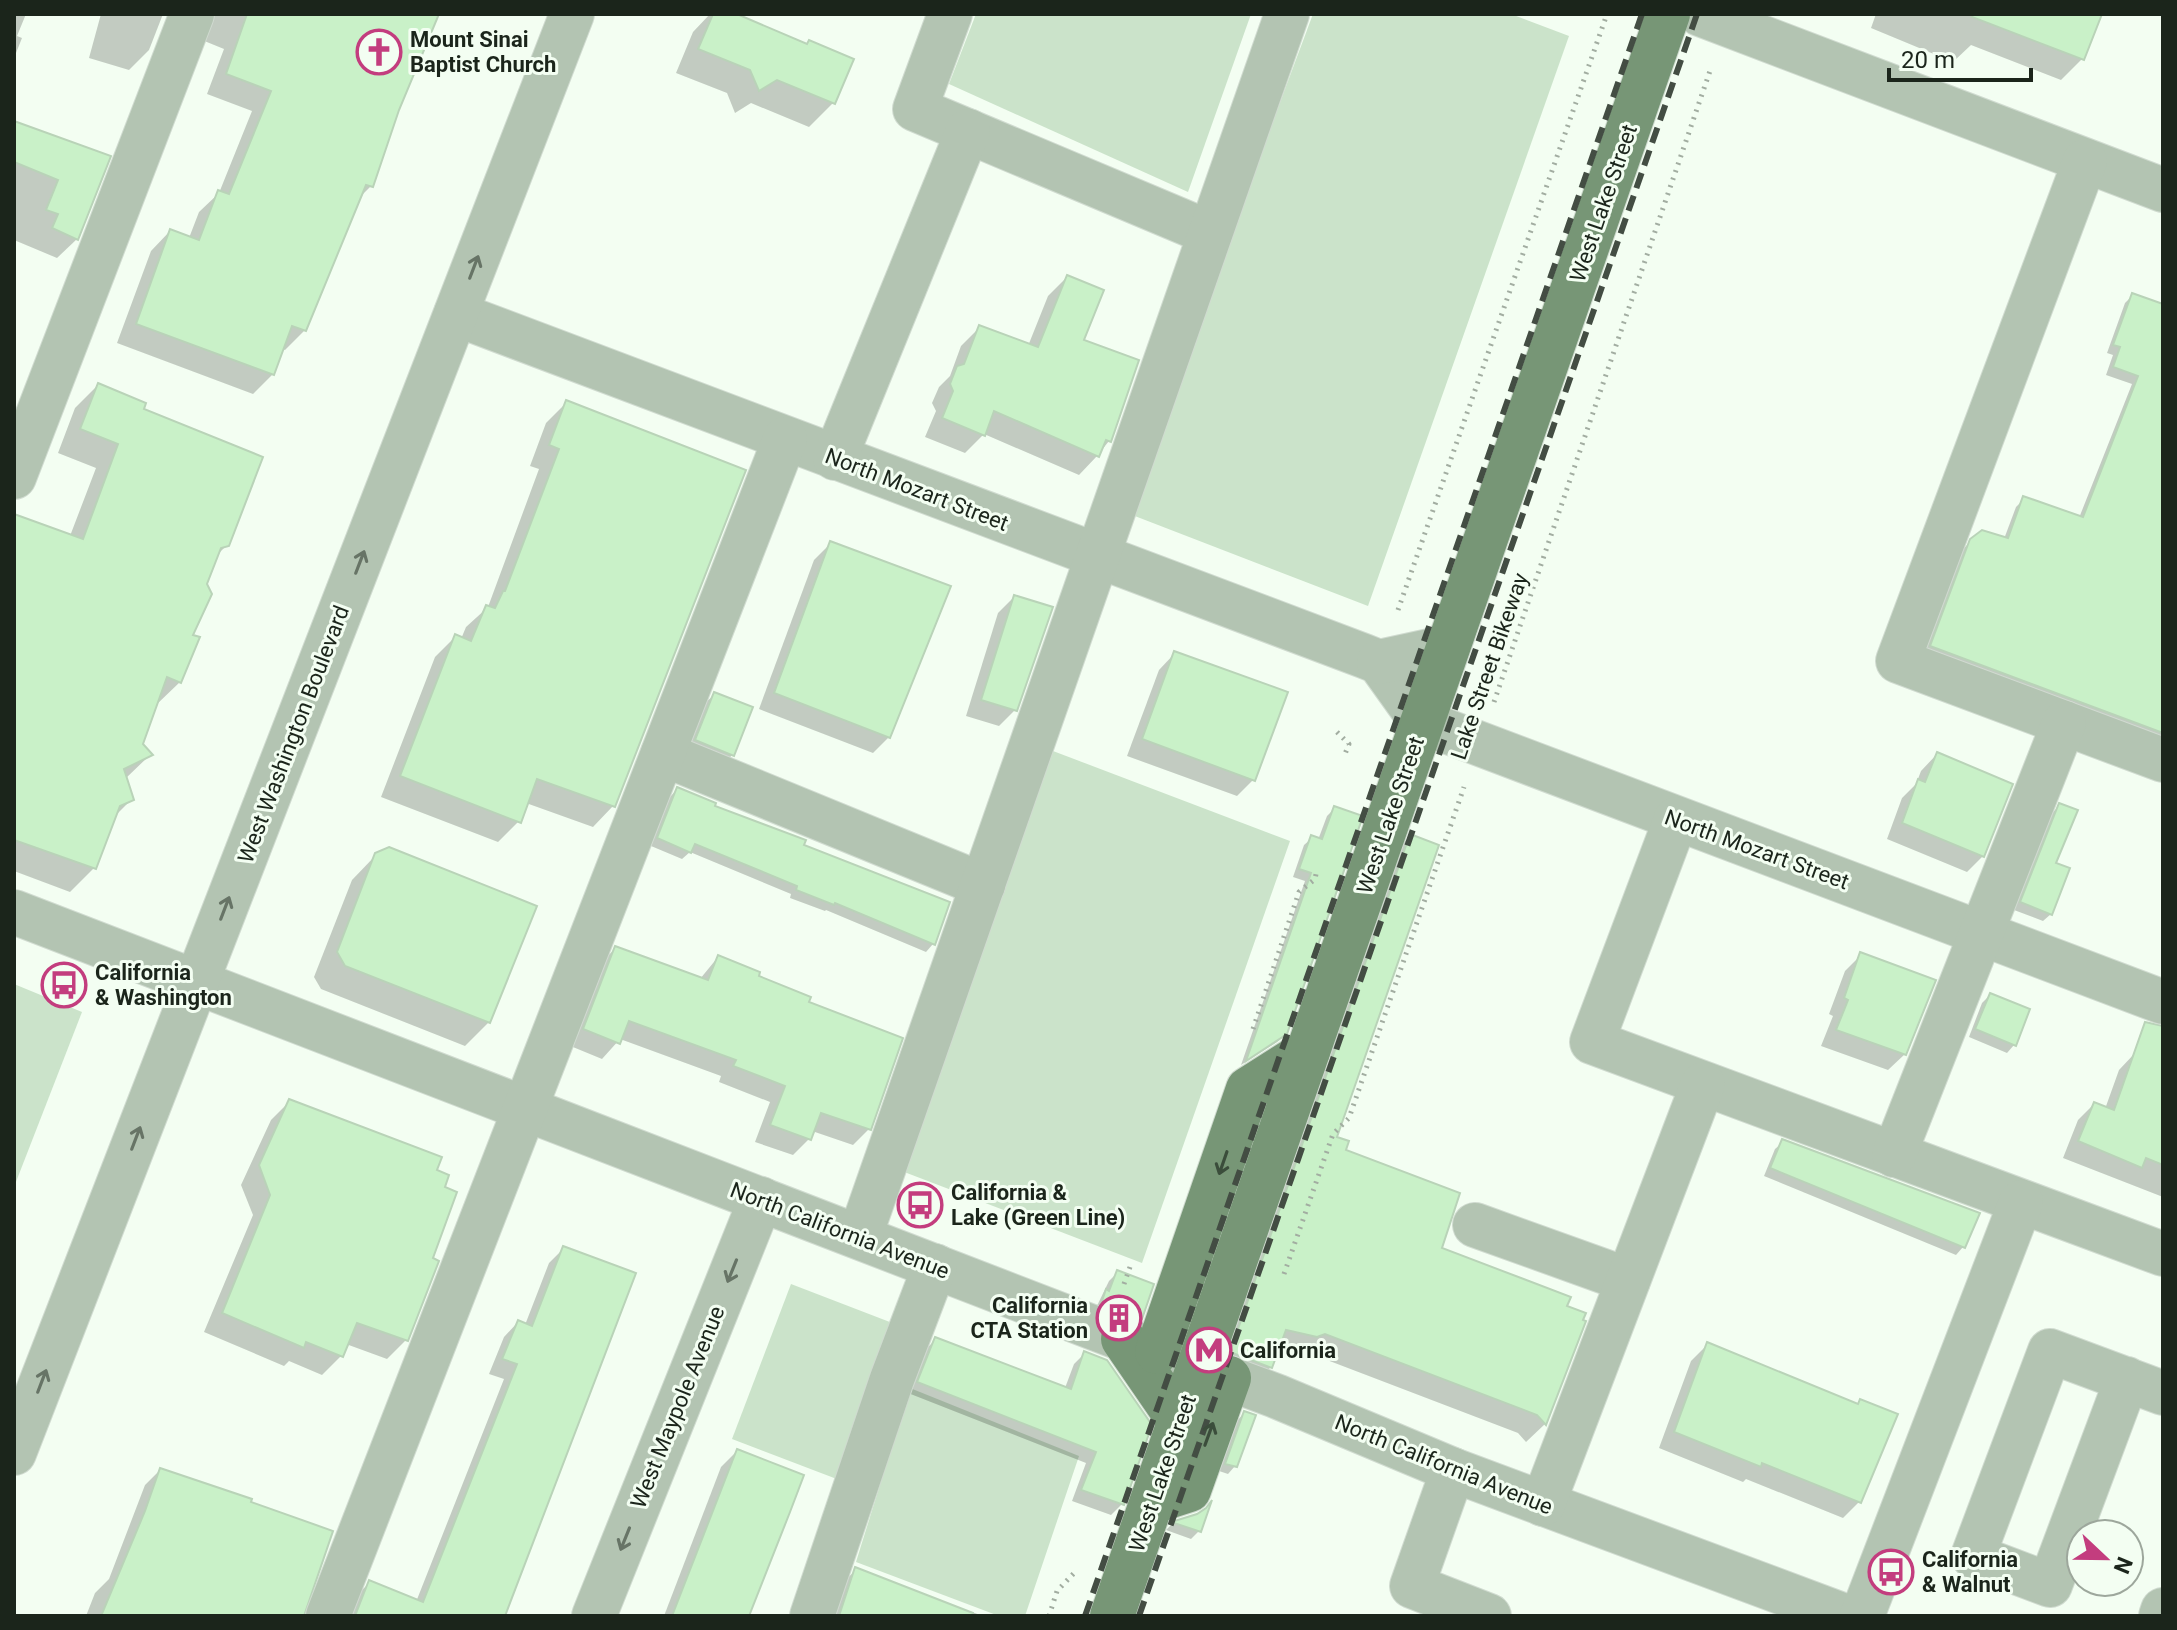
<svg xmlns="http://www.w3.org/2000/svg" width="2177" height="1630" viewBox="0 0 2177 1630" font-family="Roboto,sans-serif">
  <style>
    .green { fill: #cbe3ca }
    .shadow { fill: #0003 }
    .building { fill: #c9f1c8; stroke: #b9d3b8; stroke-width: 2 }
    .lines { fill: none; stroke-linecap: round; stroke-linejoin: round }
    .minor-casing { stroke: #d0dbd0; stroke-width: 46 }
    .major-casing { stroke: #d0dbd0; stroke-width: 46 }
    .path { stroke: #a2ada1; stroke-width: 5; stroke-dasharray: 2 6; stroke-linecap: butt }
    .minor { stroke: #b3c4b2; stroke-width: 44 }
    .major { stroke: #779676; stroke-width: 44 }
    .rail { stroke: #434d43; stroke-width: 6; stroke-dasharray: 16 8; stroke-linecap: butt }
    .oneway { stroke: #677466 }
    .oneway2 { stroke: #3b4d3b }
    .labels { text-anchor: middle; stroke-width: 6; stroke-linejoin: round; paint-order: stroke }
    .poi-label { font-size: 22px; font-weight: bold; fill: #1b251b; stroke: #f3fef2; text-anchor: start }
    .street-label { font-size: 22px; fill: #1b251b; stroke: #f3fef2 }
  </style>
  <rect width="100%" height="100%" fill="#f3fef2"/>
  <g class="green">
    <polygon points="976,14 1251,14 1188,192 949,84"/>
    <polygon points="1313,14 1511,14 1569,36 1368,606 1127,513"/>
    <polygon points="1053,751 1290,841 1142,1263 899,1170"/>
    <polygon points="14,984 82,1012 14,1187"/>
    <polygon points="791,1284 895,1324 842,1481 732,1439"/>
    <polygon points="910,1388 1079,1456 1025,1616 999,1616 856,1562"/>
  </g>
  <g class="shadow">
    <polygon points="14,14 26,14 17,36 22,38 14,58"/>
    <polygon points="101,14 163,14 149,50 129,70 89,58"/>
    <polygon points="187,14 437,14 397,109 371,186 357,200 305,330 285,350 282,349 273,374 253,394 117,343 151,251 170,231 189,238 199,212 219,193 252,111 207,94 224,49 197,38"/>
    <polygon points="710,14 732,14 833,103 809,127 751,103 735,113 727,93 676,73 693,32"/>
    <polygon points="1876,14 2100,14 2082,59 2061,80 1971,45 1953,62 1871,28"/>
    <polygon points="14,123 108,157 77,239 57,258 14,240"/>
    <polygon points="1067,277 1081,341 1109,441 1097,456 1079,475 984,434 965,453 925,437 936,411 932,403 939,387 950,376 961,346 980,327 1028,346 1048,296"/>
    <polygon points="2133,295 2163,306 2163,745 1924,654 1963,549 1972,540 2004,539 2016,507 2024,499 2079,518 2132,384 2106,375 2113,355 2107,353 2125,303"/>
    <polygon points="98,385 141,410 227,545 216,556 205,585 180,682 156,705 141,744 150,755 125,779 132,799 113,818 94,868 70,892 14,871 14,526 70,536 96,468 58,453 75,408"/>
    <polygon points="566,403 613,806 593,827 526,803 519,821 498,842 381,797 435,657 456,636 461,639 466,627 488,607 539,469 530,466 546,423"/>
    <polygon points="831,543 889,737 873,753 759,709 814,560"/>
    <polygon points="1014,597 1015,710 999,726 966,716 998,613"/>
    <polygon points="1175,653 1253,780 1237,796 1127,756 1159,670"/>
    <polygon points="714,695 732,755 725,763 689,748 706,702"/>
    <polygon points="1937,754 1983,856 1967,872 1887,839 1902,798 1916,784 1921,771"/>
    <polygon points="677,789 712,808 801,846 933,944 926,952 826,910 825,911 790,898 791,894 690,852 682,859 651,846 670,797"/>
    <polygon points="2060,805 2051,914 2043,921 2014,910 2052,813"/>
    <polygon points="1335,808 1286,1033 1277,1042 1241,1065 1305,881 1293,877 1304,845 1312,838 1318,840 1327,816"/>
    <polygon points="1410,836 1335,1138 1344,1152 1439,1249 1565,1307 1545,1424 1526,1442 1518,1433 1306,1352 1297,1355 1276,1350 1271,1367 1252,1386 1213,1371 1392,855"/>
    <polygon points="376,855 489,1022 465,1046 321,989 314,977 352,880"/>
    <polygon points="616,948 700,979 718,957 806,1003 869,1129 853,1145 812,1131 809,1139 793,1155 755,1142 770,1102 719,1082 721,1076 620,1039 602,1059 568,1045 599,964"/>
    <polygon points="1861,955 1905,1054 1888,1070 1821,1046 1833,1016 1829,1014 1845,971"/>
    <polygon points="1990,995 2014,1045 2007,1053 1969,1037 1982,1003"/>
    <polygon points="2135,1053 2163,1064 2163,1197 2063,1158 2078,1120 2094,1104 2105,1109 2119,1070"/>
    <polygon points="290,1101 435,1171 430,1259 437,1262 406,1340 387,1359 346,1344 341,1356 322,1375 289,1361 284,1366 204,1332 253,1215 241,1185 271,1120"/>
    <polygon points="1783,1142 1977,1214 1963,1247 1956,1255 1764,1176 1775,1149"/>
    <polygon points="564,1248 503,1616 347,1616 354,1598 369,1583 416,1602 504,1379 489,1374 504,1337 518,1322 525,1325 549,1263"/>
    <polygon points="1117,1273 1140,1318 1132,1326 1094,1312 1109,1281"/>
    <polygon points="935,1340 1065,1388 1074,1364 1085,1353 1150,1425 1122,1504 1111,1515 1072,1501 1086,1463 908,1393 924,1351"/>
    <polygon points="1707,1345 1856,1406 1861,1401 1859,1502 1843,1518 1746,1479 1743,1482 1659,1448 1691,1361"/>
    <polygon points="1244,1413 1235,1466 1228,1474 1219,1471 1237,1421"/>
    <polygon points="737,1451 747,1616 664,1616 721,1467"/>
    <polygon points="160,1470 302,1616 86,1616 95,1593 109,1579 145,1485"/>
    <polygon points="1198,1515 1199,1531 1191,1539 1166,1530 1172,1524"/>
    <polygon points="856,1570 983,1616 831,1616 842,1583"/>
  </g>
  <g class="building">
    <polygon points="247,14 439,14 399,110 373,187 366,185 306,331 292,326 274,375 136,324 170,229 199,240 218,190 229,194 271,91 226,74"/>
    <polygon points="713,14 737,14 807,44 809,40 854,59 835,104 777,80 759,91 750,70 698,49"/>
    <polygon points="1973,14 2102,14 2084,60 1972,17"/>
    <polygon points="14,121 111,156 78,240 52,228 58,214 46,210 58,180 14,162"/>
    <polygon points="1067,275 1104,290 1084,340 1139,360 1111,442 1106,440 1099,457 994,411 985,436 942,418 953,391 950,384 957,366 964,364 979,325 1038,347"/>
    <polygon points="2132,293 2163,304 2163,733 1930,646 1970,539 1982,530 2008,538 2023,496 2083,517 2138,376 2113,367 2120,347 2113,345"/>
    <polygon points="98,383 146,403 144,409 263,457 229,546 221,548 207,584 212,594 193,635 200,637 181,683 167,677 143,744 153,755 124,769 134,800 120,806 96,869 14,840 14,514 83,539 118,444 80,429"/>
    <polygon points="566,400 746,470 615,807 537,779 521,823 400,776 455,634 471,641 486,605 495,608 503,591 505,591 559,449 549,445"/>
    <polygon points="830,541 951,586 890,738 774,693"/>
    <polygon points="1014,595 1053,607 1017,711 981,700"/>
    <polygon points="1174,651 1288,692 1255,781 1142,739"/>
    <polygon points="714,692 753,707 734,756 695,740"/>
    <polygon points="1937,752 2013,784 1984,857 1902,823 1918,779 1925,782"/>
    <polygon points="677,787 716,803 715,806 806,840 804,845 950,902 935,945 835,903 834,905 796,890 797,886 695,844 691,853 657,838"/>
    <polygon points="2059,803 2078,810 2056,863 2070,868 2052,915 2020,902"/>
    <polygon points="1334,806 1363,816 1287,1034 1246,1061 1311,873 1299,869 1311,835 1322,839"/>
    <polygon points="1410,834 1439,845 1337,1137 1349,1141 1346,1150 1460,1193 1442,1248 1571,1297 1567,1306 1586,1313 1583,1320 1586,1321 1546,1425 1537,1415 1325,1334 1317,1337 1286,1330 1272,1368 1230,1352"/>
    <polygon points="389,847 537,906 490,1023 345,966 337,952 375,853"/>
    <polygon points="615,946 708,980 718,955 760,972 759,976 811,997 809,1002 903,1038 871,1130 821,1113 811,1140 770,1125 785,1086 733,1066 736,1060 629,1021 620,1044 583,1029"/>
    <polygon points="1860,952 1936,980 1906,1055 1836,1030 1848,1000 1844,998"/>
    <polygon points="1990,993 2030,1009 2016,1046 1975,1029"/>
    <polygon points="2145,1022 2163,1026 2163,1165 2146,1158 2142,1168 2078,1141 2094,1102 2114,1110"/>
    <polygon points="289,1099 442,1157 437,1170 449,1175 445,1187 457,1192 433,1258 439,1261 408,1341 357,1323 343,1357 306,1342 304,1348 222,1313 270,1195 259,1165"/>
    <polygon points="1782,1139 1980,1213 1965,1248 1770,1168"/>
    <polygon points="563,1246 636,1273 505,1616 355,1616 369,1580 423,1602 517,1364 502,1359 518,1320 532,1326"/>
    <polygon points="1117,1270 1154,1284 1142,1319 1101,1304 1106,1289 1109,1291"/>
    <polygon points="935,1337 1071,1389 1084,1351 1107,1360 1152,1425 1124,1505 1081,1490 1096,1452 917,1382"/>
    <polygon points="1707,1342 1858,1404 1860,1399 1898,1414 1861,1503 1762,1463 1761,1467 1674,1432"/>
    <polygon points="1244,1411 1256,1415 1237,1467 1225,1464"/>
    <polygon points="737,1449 804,1475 790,1512 749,1616 672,1616"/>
    <polygon points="160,1468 252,1499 251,1502 333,1531 304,1616 101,1616 145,1511"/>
    <polygon points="1212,1500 1201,1532 1171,1522 1197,1514 1206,1508"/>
    <polygon points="855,1567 973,1613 973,1616 839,1616"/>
  </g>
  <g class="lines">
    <g class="minor-casing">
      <g id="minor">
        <polyline points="950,14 915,109 1210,233"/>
        <polyline points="1700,14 2163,190"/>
        <polyline points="2085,161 1898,661 2163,760"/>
        <polyline points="456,314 1364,656 1379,662 1422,722 2163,1002"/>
        <polyline points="835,458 968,131"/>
        <polyline points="14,477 192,14"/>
        <polyline points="1379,662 1448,647"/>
        <polyline points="663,754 983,885"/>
        <polyline points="1676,819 1592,1042 2163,1254"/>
        <polyline points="14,912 1123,1339 1276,1396 1453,1470 1845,1616"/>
        <polyline points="1894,1155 2064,723"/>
        <polyline points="1475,1225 1628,1280"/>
        <polyline points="860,1236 1287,14"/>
        <polyline points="2127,1379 2050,1585 1973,1556 2050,1351 2163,1393"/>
        <polyline points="14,1453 572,14"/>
        <polyline points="1453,1470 1412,1586 1489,1616"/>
        <polyline points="1543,1504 1703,1084"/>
        <polyline points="328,1616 785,439"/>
        <polyline points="594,1616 761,1199"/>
        <polyline points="812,1616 892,1379 935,1266"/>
        <polyline points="1862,1616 2021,1202"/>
        <polyline points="2161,1616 2163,1610"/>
      </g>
    </g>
    <g class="major-casing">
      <g id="major">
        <polyline points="1123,1339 1180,1422"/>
        <polyline points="1157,1352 1248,1089 1308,1051"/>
        <polyline points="1152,1502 1189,1490 1229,1378"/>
        <polyline points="1112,1616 1668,14"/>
      </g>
    </g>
    <g class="path">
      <polyline points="1398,610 1607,14"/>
      <polyline points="1494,702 1711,68"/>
      <polyline points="1337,732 1349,744 1345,754"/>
      <polyline points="1253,1029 1299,892 1315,879 1316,874"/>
      <polyline points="1284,1274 1333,1134 1349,1118 1464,787"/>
      <polyline points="1124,1284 1130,1267"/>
      <polyline points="1049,1616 1057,1591 1077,1570"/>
    </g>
    <use href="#minor" class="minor"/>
    <use href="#major" class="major"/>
    <g class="rail">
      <polyline points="1085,1616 1642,14"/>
      <polyline points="1139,1616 1697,14"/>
    </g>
  </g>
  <defs><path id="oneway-shaft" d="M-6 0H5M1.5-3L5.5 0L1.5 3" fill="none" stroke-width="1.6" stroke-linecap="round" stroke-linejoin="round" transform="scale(2)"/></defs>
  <g class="oneway">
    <use href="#oneway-shaft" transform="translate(474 267) rotate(-69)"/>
    <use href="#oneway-shaft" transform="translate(360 562) rotate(-69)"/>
    <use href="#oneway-shaft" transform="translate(225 908) rotate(-69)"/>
    <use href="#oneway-shaft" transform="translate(136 1138) rotate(-69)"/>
    <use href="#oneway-shaft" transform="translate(732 1271) rotate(112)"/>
    <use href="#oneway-shaft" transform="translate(42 1381) rotate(-69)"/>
    <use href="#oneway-shaft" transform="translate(625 1539) rotate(112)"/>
  </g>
  <g class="oneway2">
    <use href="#oneway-shaft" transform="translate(1223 1163) rotate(109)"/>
    <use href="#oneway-shaft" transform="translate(1209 1434) rotate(-70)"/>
  </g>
  <defs>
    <g id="church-ring" transform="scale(2.3)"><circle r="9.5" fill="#f3fef2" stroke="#c33d7e" stroke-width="1.5"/><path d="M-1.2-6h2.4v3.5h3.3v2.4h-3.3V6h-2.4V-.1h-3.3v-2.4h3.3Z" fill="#c33d7e"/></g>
    <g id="bus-ring" transform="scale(2.3)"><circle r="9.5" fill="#f3fef2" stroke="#c33d7e" stroke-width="1.5"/><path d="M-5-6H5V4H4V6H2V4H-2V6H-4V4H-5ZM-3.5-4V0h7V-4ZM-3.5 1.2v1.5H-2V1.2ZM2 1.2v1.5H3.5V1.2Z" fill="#c33d7e"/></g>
    <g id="building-ring" transform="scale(2.3)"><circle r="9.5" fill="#f3fef2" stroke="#c33d7e" stroke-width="1.5"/><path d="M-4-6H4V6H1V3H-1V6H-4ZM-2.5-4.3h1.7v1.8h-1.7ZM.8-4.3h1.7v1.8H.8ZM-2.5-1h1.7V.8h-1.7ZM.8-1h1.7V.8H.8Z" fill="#c33d7e"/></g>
    <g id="metro-ring" transform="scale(2.3)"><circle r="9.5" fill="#f3fef2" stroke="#c33d7e" stroke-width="1.5"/><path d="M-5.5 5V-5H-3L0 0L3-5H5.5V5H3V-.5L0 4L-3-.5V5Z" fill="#c33d7e"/></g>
  </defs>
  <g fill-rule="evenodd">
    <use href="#church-ring" x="379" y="52"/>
    <use href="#bus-ring" x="64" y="985"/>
    <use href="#bus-ring" x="920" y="1205"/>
    <use href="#building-ring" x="1119" y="1318"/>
    <use href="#metro-ring" x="1209" y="1350"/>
    <use href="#bus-ring" x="1891" y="1572"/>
  </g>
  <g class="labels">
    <g class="poi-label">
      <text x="410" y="47">Mount Sinai<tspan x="410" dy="25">Baptist Church</tspan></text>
      <text x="95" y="980">California<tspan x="95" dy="25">&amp; Washington</tspan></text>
      <text x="951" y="1200">California &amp;<tspan x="951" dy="25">Lake (Green Line)</tspan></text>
      <text x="1088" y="1313" text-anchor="end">California<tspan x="1088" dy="25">CTA Station</tspan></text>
      <text x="1240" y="1358">California</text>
      <text x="1922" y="1567">California<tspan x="1922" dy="25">&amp; Walnut</tspan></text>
    </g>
    <g class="street-label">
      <text transform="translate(1603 203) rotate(-71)" y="8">West Lake Street</text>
      <text transform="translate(917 489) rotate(21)" y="8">North Mozart Street</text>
      <text transform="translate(1489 666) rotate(-71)" y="8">Lake Street Bikeway</text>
      <text transform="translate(293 734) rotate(-69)" y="8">West Washington Boulevard</text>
      <text transform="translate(1390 815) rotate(-71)" y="8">West Lake Street</text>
      <text transform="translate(1757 849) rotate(20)" y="8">North Mozart Street</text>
      <text transform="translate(840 1230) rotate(21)" y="8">North California Avenue</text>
      <text transform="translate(677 1407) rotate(-68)" y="8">West Maypole Avenue</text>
      <text transform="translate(1444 1464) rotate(22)" y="8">North California Avenue</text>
      <text transform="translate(1162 1473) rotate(-71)" y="8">West Lake Street</text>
    </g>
  </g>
  <rect width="2177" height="1630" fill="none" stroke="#1b251b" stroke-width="32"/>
  <g transform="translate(2105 1558) rotate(112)"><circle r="38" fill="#f3fef2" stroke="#9da79c" stroke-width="2"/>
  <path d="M0-6L14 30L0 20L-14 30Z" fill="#c33d7e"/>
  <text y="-12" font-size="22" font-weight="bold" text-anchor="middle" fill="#1b251b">N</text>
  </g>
  <path d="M1889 68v12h142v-12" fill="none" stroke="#1b251b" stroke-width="4"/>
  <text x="1901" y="68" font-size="24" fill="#1b251b" stroke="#f3fef2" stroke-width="6" paint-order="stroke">20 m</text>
</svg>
